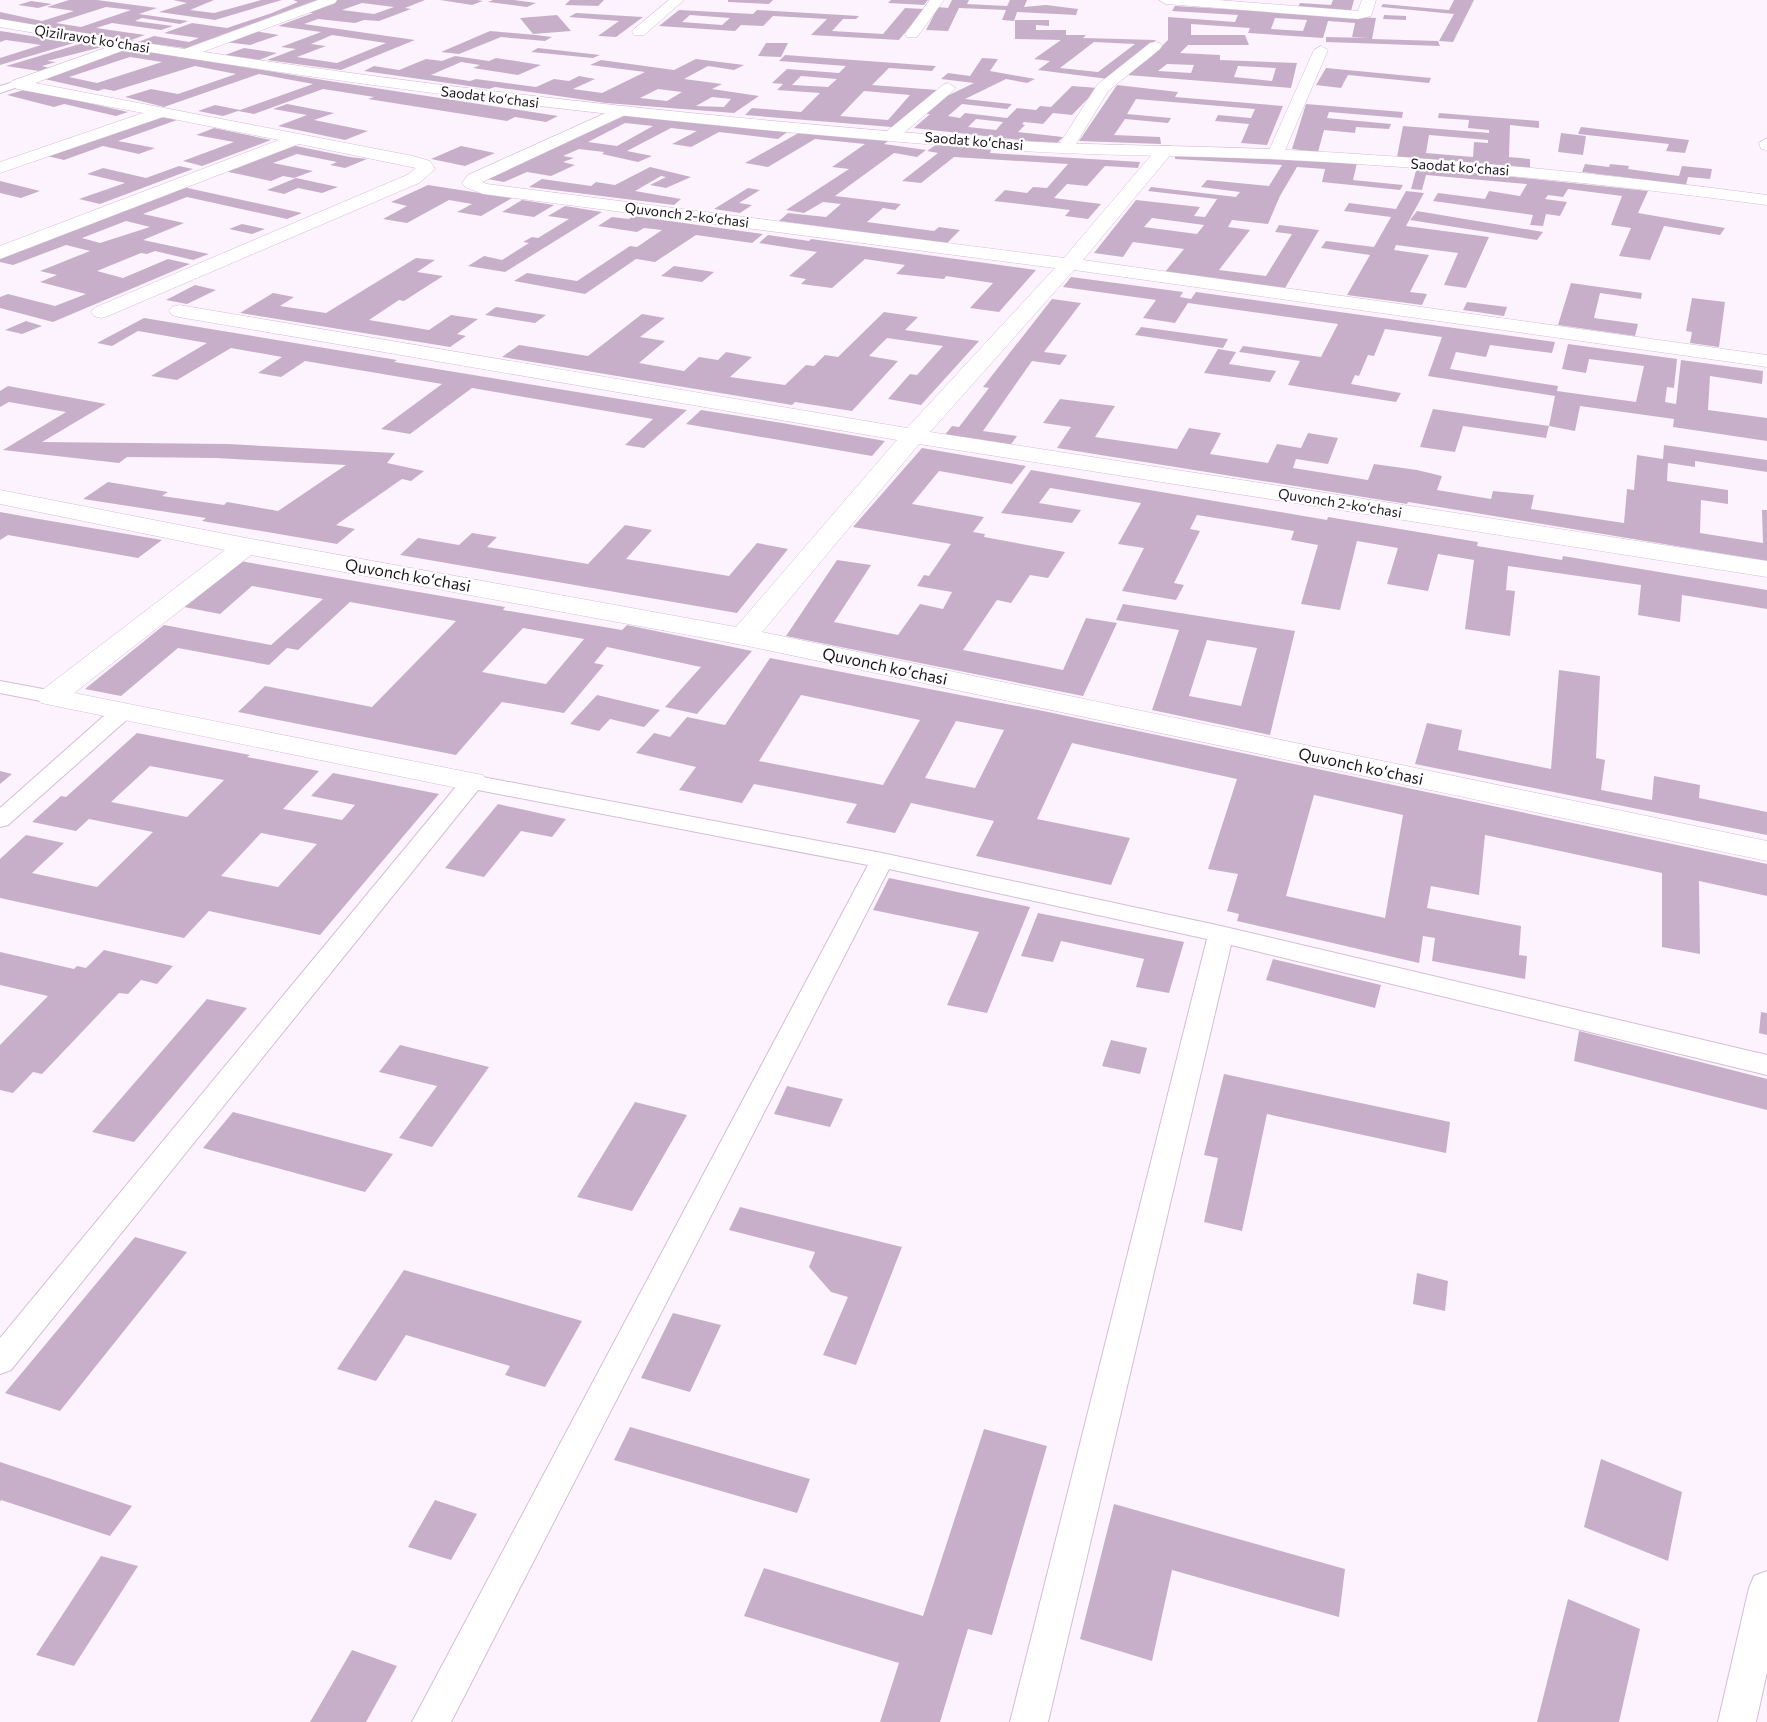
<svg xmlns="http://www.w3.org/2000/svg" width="1767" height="1722" viewBox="0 0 1767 1722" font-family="Commissioner,sans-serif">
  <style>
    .building { fill: #c8afc9; fill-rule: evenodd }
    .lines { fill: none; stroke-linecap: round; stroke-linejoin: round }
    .service-casing { stroke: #d5bcd7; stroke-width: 2 }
    .minor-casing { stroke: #d5bcd7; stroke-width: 1 }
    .tertiary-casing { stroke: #d5bcd7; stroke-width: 1 }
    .service { fill: #fff; fill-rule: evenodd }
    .minor { fill: #fff; fill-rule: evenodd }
    .tertiary { fill: #fff; fill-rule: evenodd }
    .labels { text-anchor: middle; stroke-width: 4.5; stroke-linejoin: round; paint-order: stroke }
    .far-street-label { font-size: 14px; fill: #1d141e; stroke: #fff }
    .street-label { font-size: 16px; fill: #1d141e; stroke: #fff }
  </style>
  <rect width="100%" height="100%" fill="#fdf3fe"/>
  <g class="building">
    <path d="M69 0H97L157 8 139 14 188 21 180 24 142 18 135 21 173 26 161 30 112 23 96 28 145 35 131 40 0 21V12L42 21 74 11 47 7ZM106 7 131 10 81 27 56 23Z"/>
    <polygon points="173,0 214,0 190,10 214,13 261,0 282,0 215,20 159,12 187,3"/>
    <polygon points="293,0 319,0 192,49 138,42 154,36 189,42 199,38 164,33 192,23 227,28 272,13 298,2"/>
    <path d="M337 0H425L405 8 411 9 379 21 364 20 355 23 318 19 304 24 415 40 341 70 267 60 296 49 281 47 321 32 278 26 313 13 305 12ZM362 3 394 7 374 14 342 10ZM332 35 386 43 337 63 297 57 326 46 311 44Z"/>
    <polygon points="440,0 477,0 483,1 472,5"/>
    <polygon points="493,0 514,0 536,3 527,7 488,2"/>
    <polygon points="570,0 604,0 598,6 565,5"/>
    <polygon points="728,0 773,0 769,4 728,2"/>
    <polygon points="891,0 928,0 924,5 888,3"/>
    <polygon points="952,0 969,0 967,4 1007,6 1010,0 1027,0 1024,7 1046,5 1078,9 1076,15 1017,12 1014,21 1002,20 1006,10 959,8 948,31 926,30 938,7 948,8"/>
    <polygon points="1333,0 1354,0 1351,11 1298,7 1300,3 1331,5"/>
    <polygon points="1454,0 1474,0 1453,42 1439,41 1454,14 1381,7 1383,4 1449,10"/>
    <polygon points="31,1 52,4 38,8 18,5"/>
    <path d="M1175 6 1376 18 1372 39 1438 41 1440 46 1326 42V37L1369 38 1352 37 1355 23 1328 21 1323 38 1248 33 1250 28 1191 24V35H1245L1249 45H1188L1180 53 1220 55V60L1297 63 1291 88 1127 75 1151 57 1168 40V17L1235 22 1238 15 1172 11ZM1275 18 1307 20 1303 31 1271 29ZM1167 64 1194 65 1191 73 1158 71ZM1238 66 1276 68 1272 81 1234 77Z"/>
    <path d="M905 8 924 9 899 40 811 35 827 19 773 16 763 26 741 25 735 31 659 26 679 10 753 14 757 10 859 16 856 19H843L832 31 883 34ZM690 15 730 18 722 25 682 22Z"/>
    <polygon points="576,13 643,17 616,37 598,36 619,21 569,17"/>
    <polygon points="557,15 571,31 533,34 520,18"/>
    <polygon points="1384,15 1406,16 1406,20 1383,19"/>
    <path d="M1015 20H1049V26L1036 25V30H1066V35H1086L1083 38 1156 40 1108 79 1038 70 1050 61 1034 59 1061 40 1015 39ZM1094 42 1135 44 1098 72 1060 68Z"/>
    <polygon points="0,31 7,32 74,43 0,65 0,58 41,45 6,40 0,42"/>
    <polygon points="254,31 279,35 250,45 225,42"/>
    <polygon points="490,31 536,35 552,37 545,41 501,37 459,54 441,52"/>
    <polygon points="83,43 102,47 47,61 56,62 42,66 50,68 39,71 6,66"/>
    <polygon points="766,43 788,43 781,57 758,56"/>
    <path d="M129 48 323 80 558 116 546 122 515 117 507 121 368 99 374 97 323 89 254 114 238 111 223 116 198 111 215 105 240 110 313 84 259 74 164 107 125 97 151 89 178 94 236 74 195 66 114 91 104 89 98 91 40 78ZM130 57 162 62 97 83 69 77Z"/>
    <polygon points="244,48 277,53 259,60 225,55"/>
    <polygon points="538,48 600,55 593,58 531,52"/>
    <path d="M785 55 936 66 932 71 889 68 872 85 937 90 904 128 745 115 752 108 801 112 820 93 777 90 783 84 772 83 787 69 839 73 846 66 779 61ZM801 76 837 79 828 87 792 85ZM864 91 910 95 888 120 840 116Z"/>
    <path d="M455 56 489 61 496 58 541 65 518 75 473 68 480 65 461 62 431 75 470 81 476 79 536 87 554 79 569 81 579 76 595 79 573 89 602 93 645 72 590 65 601 60 674 70 696 59 744 65 734 70 708 66 684 79 722 84 712 89 759 96 734 113 606 103 495 87 489 89 364 71 374 66 399 70 426 59 442 61ZM658 89 682 92 667 101 640 98ZM712 97 731 99 724 107 696 106Z"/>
    <path d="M982 58 998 59 990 71 1035 79 1027 83 1006 79 965 99 1012 104 1007 109 962 104 948 116 960 118 965 113 1007 118 1017 108 1036 110 1040 106 1051 107 1072 86 1098 88 1072 115 1053 113 1043 124 1024 122 1022 124 1025 125 1018 132 1063 137 1056 144 914 128 930 114H926L945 97 974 83 941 79 948 73 970 76ZM976 119 1003 122 996 130 968 127Z"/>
    <polygon points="1326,68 1431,78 1429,83 1348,75 1341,88 1316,85"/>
    <polygon points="1117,85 1178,92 1175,97 1283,106 1267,145 1241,143 1249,124 1215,121 1218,115 1251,118 1255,109 1136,99 1127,114 1171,118 1168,123 1125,119 1114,135 1160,137 1161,144 1079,141"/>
    <polygon points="27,89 77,100 75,100 128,112 116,116 64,104 54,107 7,95"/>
    <polygon points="287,104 334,113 314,120 368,131 345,140 278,126 307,115 273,109"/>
    <polygon points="1306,104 1403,112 1402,118 1329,112 1327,118 1391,124 1389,129 1356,127 1355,133 1324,130 1318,152 1292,149"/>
    <path d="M1439 113 1539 121V128L1510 125 1509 157 1530 159V168L1397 157 1403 126 1489 133V130L1468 128 1469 120 1438 118ZM1429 135 1488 140V143L1474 142 1473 157 1426 153Z"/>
    <path d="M628 114 790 130 778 139 719 132 691 147 672 144 697 131 671 128 627 151 652 156 638 162 602 154 604 152 579 149 563 156 574 158 563 162 575 165 551 176 527 172 504 182 482 178 535 157ZM625 123 653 126 617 146 588 142Z"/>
    <polygon points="160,117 177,120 118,141 155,148 139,154 103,146 64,160 47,156"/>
    <polygon points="1581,127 1689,140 1685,153 1666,151 1669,144 1578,134"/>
    <polygon points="214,128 271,140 202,166 183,161 234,142 196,135"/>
    <polygon points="802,131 891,139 884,144 926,150 917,157 894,153 835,196 901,204 895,210 883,208 867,222 934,231 939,227 960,230 947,243 779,221 788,213 826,217 841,204 823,202 804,213 786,210 849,169 832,167 865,144 815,139 768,167 745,163"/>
    <polygon points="1561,133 1586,136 1583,155 1558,152"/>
    <polygon points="937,144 991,150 990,153 1140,162 1138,168 1105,166 1087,186 1067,184 1054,198 1101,204 1088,219 1065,216 1070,210 994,201 1005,190 1027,193 1033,187 1047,188 1068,164 954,157 921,183 902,181 938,153 927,151"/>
    <polygon points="291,145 350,157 367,159 345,168 330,165 337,162 297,154 273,163 313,171 294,178 283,176 271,181 224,171"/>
    <polygon points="461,146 495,153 465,166 431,159"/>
    <path d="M1175 152 1357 163 1353 180 1403 185 1400 190 1322 182 1325 169 1297 167 1280 196 1268 224 1232 220 1228 227 1250 230 1219 270 1266 276 1292 234 1275 232 1279 225 1319 230 1285 288 1165 272 1184 249 1133 242 1123 257 1094 253 1136 200 1200 207 1194 216 1205 217 1217 199 1148 191 1151 187 1236 197 1240 192 1201 187 1207 180 1269 186 1282 165 1175 159ZM1152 218 1204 225 1197 234 1144 227Z"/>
    <polygon points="1585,164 1609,167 1610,164 1629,166 1628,169 1679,176 1682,166 1712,169 1710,179 1688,177 1686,185 1582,172"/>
    <polygon points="179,166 193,169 100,204 79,199 125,183 87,174 103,168 146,178"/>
    <polygon points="650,167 691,177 666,188 650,185 666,177 661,176 635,191 681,199 674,205 529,187 542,179 591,186 596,182 615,185"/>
    <polygon points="1417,167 1648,191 1638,213 1725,228 1720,235 1664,226 1650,260 1619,256 1631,228 1611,225 1622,196 1568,189 1563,197 1548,195 1545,199 1567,202 1560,216 1546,214 1543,226 1530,225 1533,215 1433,201 1438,193 1485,199 1489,191 1520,196 1527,184 1426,175 1422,190 1411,189"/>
    <polygon points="296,178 338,187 322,193 298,188 284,194 267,190"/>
    <polygon points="0,181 40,191 21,198 0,193"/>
    <polygon points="428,185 512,198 481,216 457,212 472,204 449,200 407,223 383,219 407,206 391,202"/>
    <path d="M183 187 302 213 287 219 187 197 143 214 184 223 143 240 209 254 193 260 155 251 147 254 141 253 97 271 123 278 168 259 190 264 53 322 0 308V297L8 294 55 306 86 294 40 282 57 275 40 271 90 251 66 245 13 265 0 262V257ZM126 221 150 227 100 243 82 238Z"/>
    <polygon points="748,188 760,190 739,203 752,205 740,213 714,209"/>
    <polygon points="1406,191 1424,193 1406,226 1489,237 1466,288 1444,285 1458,253 1396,245 1394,250 1429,255 1410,292 1427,294 1422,305 1347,295 1370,255 1321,248 1326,241 1374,247 1391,217 1344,211 1349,203 1396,209"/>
    <polygon points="522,200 554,205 534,217 502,212"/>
    <polygon points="565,206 602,212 505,272 468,266 484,256 502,260 529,243 523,242 532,237 538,238 569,219 548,216"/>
    <polygon points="1417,211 1543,232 1537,240 1410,220"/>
    <polygon points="633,216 763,234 752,243 696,235 655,262 636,259 585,294 514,281 527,273 577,281 630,246 637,247 662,230 644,228 637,232 598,226 612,217 629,219"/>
    <polygon points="242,224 265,229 252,234 229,229"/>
    <polygon points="768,235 809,241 811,239 1036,270 999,312 970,308 993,283 946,276 944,279 896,274 905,265 865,259 832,288 801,284 806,279 789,276 817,252 759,243"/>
    <polygon points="416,258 435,260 417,272 443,276 404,301 399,300 369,320 429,330 451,315 478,319 457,334 466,336 450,347 240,313 273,293 294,297 280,306 326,313"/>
    <polygon points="674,266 714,272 702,282 661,276"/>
    <polygon points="1071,277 1183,292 1180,297 1191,299 1196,292 1555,342 1552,353 1490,345 1486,357 1456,352 1450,369 1558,386 1557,391 1636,402 1644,366 1589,359 1586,373 1562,369 1568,344 1677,359 1674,388 1667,387 1665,402 1676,404 1681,360 1763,371 1762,384 1710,376 1708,410 1767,418 1767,441 1673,427 1674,419 1580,406 1575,431 1549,426 1546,438 1463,426 1455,452 1420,447 1433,409 1549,426 1555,396 1428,376 1442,337 1385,329 1374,356 1368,355 1359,376 1355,375 1351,384 1401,393 1396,402 1288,385 1300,361 1239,352 1243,346 1321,357 1338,324 1188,303 1175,323 1143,318 1156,300 1063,287"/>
    <polygon points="1571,283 1642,293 1641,299 1600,293 1594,318 1638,324 1635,336 1558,325"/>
    <polygon points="195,285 216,290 187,304 166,300"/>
    <polygon points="1692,298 1725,302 1719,347 1690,343 1692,332 1686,331"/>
    <polygon points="1052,299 1081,303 1044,352 1067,355 1060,365 1032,361 983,431 1017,436 1009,447 944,436 952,426 959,427 989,388 983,387"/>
    <polygon points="1467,302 1507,307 1504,316 1463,310"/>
    <polygon points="496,307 546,315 535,323 485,315"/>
    <polygon points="884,312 918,317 905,330 979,341 921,405 888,399 910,374 917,375 943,346 887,338 869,356 898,361 852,411 795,402 792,405 502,357 519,345 588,356 642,314 665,318 640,337 665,341 639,363 684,371 699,357 718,360 726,352 752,357 730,377 785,385 806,365 814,366 825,355 838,357"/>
    <polygon points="144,318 397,360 394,362 687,410 644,448 625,445 653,419 472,388 410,434 381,429 442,384 305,361 281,377 258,373 282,357 231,348 177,380 151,376 207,343 138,331 112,346 97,343"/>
    <polygon points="26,321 42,326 22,334 5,330"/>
    <polygon points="1141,327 1228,339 1223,348 1135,335"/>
    <polygon points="1218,349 1236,352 1229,364 1276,371 1270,382 1204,373"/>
    <polygon points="8,386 106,404 42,442 228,444 395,453 387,463 424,471 411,481 402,479 336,525 355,529 337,544 202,521 206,518 83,499 108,482 168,492 162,496 224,505 227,502 278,511 346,465 216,458 127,457 119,463 3,450 66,412 9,402 0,407 0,391"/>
    <polygon points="1060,399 1115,406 1095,437 1177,449 1189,428 1221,433 1210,454 1268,463 1277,444 1301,448 1308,433 1338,438 1328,464 1296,459 1293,468 1368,480 1374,464 1417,470 1442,476 1437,490 1491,499 1493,491 1534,495 1531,509 1624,523 1627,489 1634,490 1637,455 1663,459 1664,445 1767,460 1767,472 1695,461 1695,467 1668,463 1667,481 1728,490 1728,504 1701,500 1700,533 1763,543 1762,510 1767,510 1767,561 1433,506 1408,502 1407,504 1057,448 1071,427 1043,423"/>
    <polygon points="701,410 782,423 885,441 872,456 686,424"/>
    <polygon points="922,448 1026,466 1012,484 939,471 912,504 984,517 973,532 985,534 984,537 1065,552 1048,578 1030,575 1011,603 997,600 963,650 1063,670 1086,618 1117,623 1083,696 786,636 837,560 871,565 834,622 898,635 920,604 943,609 952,592 917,586 924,575 929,576 951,544 853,527"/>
    <polygon points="1031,470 1327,520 1328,517 1478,542 1477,546 1562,560 1563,556 1767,590 1767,609 1682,595 1680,622 1638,615 1641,585 1508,566 1506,590 1515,591 1510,636 1465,629 1474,560 1438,554 1428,591 1387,584 1398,548 1357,541 1340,610 1301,604 1318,545 1291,540 1294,531 1197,515 1190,529 1200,531 1174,583 1184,585 1176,600 1122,591 1144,548 1118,544 1141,503 1050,488 1039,503 1081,510 1072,523 1001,513"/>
    <polygon points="0,512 33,518 162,540 138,558 8,535 0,540"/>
    <polygon points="625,525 652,530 626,559 729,576 757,543 788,549 737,613 400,555 418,538 459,545 472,533 497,537 487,547 588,564"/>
    <path d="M240 561 505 607 503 610 622 630 627 625 752 651 697 714 665 707 701 667 607 647 594 663 604 665 564 713 502 702 456 755 238 712 265 686 372 707 456 621 350 602 298 650 287 648 269 665 178 648 121 696 85 689 164 625 271 645 323 599 252 586 220 614 184 607ZM523 628 584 639 546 684 482 672Z"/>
    <path d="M1123 604 1295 631 1270 735 1152 710 1179 630 1116 620ZM1207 640 1257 648 1241 706 1189 696Z"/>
    <path d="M770 658 1048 712 1767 864V896L1699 881 1700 954 1662 947V873L1485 835 1479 895 1431 886 1427 908 1521 926 1519 955 1527 956 1525 979 1432 961 1435 938 1423 936 1419 963 1237 921 1239 914 1227 911 1238 874 1208 869 1237 779 1072 743 1037 819 1130 838 1111 885 976 856 994 821 911 803 895 833 846 823 857 804 754 784 742 803 679 790 696 767 636 753 654 733 670 737 687 717 725 725ZM801 695 920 720 883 785 759 761ZM956 721 1004 730 975 788 925 778ZM1314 795 1403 815 1385 918 1286 896Z"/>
    <polygon points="1559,670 1600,676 1596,758 1605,760 1601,790 1652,800 1654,776 1700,785 1699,798 1767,812 1767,835 1415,764 1427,723 1462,730 1458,750 1551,769"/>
    <polygon points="597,695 660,710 644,727 610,719 599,731 570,724"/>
    <path d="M137 733 250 755 247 757 319 771 283 809 342 820 355 805 311 796 333 773 439 794 320 935 209 911 184 938 0 898V859L26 835 64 843 32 873 97 887 153 832 89 819 76 831 32 822 61 796 66 797ZM150 766 224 780 187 817 111 802ZM261 833 317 844 278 887 221 876Z"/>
    <polygon points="0,771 12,774 0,784"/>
    <polygon points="498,804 566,819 552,837 521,831 484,877 445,868"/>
    <polygon points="889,878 1030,907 987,1013 947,1005 979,932 873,910"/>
    <polygon points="1038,913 1184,942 1169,993 1136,987 1144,959 1061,941 1053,962 1021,956"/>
    <polygon points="104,950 173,966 157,984 141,980 128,994 119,993 42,1074 33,1072 13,1093 0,1090 0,1045 48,996 0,985 0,952 74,969 77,966 86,968"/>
    <polygon points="1273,959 1381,985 1375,1008 1266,980"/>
    <polygon points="207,999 247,1008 134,1142 92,1132"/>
    <polygon points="1761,1012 1767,1013 1767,1035 1759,1033"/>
    <polygon points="1579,1031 1767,1079 1767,1110 1574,1061"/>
    <polygon points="1111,1040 1147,1048 1140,1074 1102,1066"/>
    <polygon points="400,1045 489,1067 432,1147 399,1138 437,1086 379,1072"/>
    <polygon points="1224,1074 1450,1122 1446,1153 1267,1114 1242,1231 1204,1222 1218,1158 1204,1155"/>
    <polygon points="787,1086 843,1099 830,1127 774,1114"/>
    <polygon points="635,1102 687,1115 632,1211 577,1197"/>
    <polygon points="233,1112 393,1154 365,1192 203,1148"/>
    <polygon points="740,1207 902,1247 856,1365 823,1355 848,1297 831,1292 809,1267 815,1252 729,1230"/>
    <polygon points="135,1237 187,1252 60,1411 5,1393"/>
    <polygon points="404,1270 582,1321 545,1387 505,1375 510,1366 406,1335 376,1381 337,1369"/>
    <polygon points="1417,1273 1448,1281 1445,1311 1413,1304"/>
    <polygon points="673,1313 721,1325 690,1392 641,1378"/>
    <polygon points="630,1427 810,1479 797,1513 614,1460"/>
    <polygon points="984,1429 1047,1446 992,1635 968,1629 940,1722 880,1722 899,1663 744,1616 764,1568 923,1616"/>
    <polygon points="1601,1459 1682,1492 1668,1561 1584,1527"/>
    <polygon points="0,1462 132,1506 110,1536 1,1500 0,1502"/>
    <polygon points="435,1500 477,1514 451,1560 408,1547"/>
    <polygon points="1114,1504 1345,1569 1339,1617 1172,1570 1152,1661 1080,1639"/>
    <polygon points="101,1556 138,1566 74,1666 36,1655"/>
    <polygon points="1568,1599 1640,1629 1619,1722 1537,1722"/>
    <polygon points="352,1650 397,1666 366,1722 310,1722"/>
  </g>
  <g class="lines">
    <g class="service-casing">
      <g id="service">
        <polygon points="17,81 23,84 21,86 0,93 0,86"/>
        <polygon points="0,681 59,692 62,697 59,702 51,703 0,693"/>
        <polygon points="123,705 131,706 134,711 131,716 8,825 0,827 0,808 115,706"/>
        <polygon points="472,775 882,853 1221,926 1767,1055 1767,1075 1231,945 1048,1722 1010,1722 1207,939 889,869 451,1722 412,1722 868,865 478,790 11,1370 0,1374 0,1338 464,777"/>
        <polygon points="1767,1571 1767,1672 1756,1722 1718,1722 1749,1588 1754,1576"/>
      </g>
    </g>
    <g class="minor-casing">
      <g id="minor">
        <polygon points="318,0 337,0 335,3 189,57 179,57 177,54 179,51"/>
        <polygon points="669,0 684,0 644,35 634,35 632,32 634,29"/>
        <polygon points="930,0 944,0 917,37 907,37 905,34"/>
        <polygon points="1159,0 1218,0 1358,11 1362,0 1376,0 1371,16 1358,19 1166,4"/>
        <polygon points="125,41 130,42 132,45 130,48 35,83 413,156 430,161 435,169 419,183 108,316 101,318 94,316 91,312 94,308 407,175 416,168 299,144 0,259 0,246 279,140 163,117 0,173 0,162 143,113 17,89 9,84 12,81"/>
        <polygon points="1155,42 1160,43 1162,46 1160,49 1108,91 1071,152 1059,152 1057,148 1097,85 1150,43"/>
        <polygon points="1321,46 1328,50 1283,155 1281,159 1269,159 1267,155 1314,50"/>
        <polygon points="948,83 956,88 953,91 899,137 887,137 885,134 887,131 943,85"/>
        <polygon points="619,107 625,109 627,112 625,115 482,182 487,184 1064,258 1159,146 1171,146 1173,150 1171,154 1083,260 1767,355 1767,367 1074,270 930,432 1767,561 1767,577 919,444 762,632 1767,841 1767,861 743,645 251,555 74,693 472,773 483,775 488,782 483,789 472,791 41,703 36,697 41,691 225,550 0,504 0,490 246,538 736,627 897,440 179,317 172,315 169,311 172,307 179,305 907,428 1055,268 483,194 465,187 462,183 468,175"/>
        <polygon points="1767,138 1767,150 1761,149 1759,143"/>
      </g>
    </g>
    <g class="tertiary-casing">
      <path id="tertiary" d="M0 19C329 76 660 115 992 139 1085 146 1177 145 1269 149 1436 157 1602 173 1767 195V205C1602 183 1436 167 1269 159 1177 155 1085 156 992 149 660 125 329 85 0 27Z"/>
    </g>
    <use href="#service" class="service"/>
    <use href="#minor" class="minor"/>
    <use href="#tertiary" class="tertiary"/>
  </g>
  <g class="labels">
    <g class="far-street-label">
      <text transform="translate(92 39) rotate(9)" y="5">Qizilravot koʻchasi</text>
      <text transform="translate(490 97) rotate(7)" y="5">Saodat koʻchasi</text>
      <text transform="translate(974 141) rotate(5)" y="5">Saodat koʻchasi</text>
      <text transform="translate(1460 167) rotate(4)" y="5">Saodat koʻchasi</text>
      <text transform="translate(687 215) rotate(7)" y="5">Quvonch 2-koʻchasi</text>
      <text transform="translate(1340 503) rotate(9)" y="5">Quvonch 2-koʻchasi</text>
    </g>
    <g class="street-label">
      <text transform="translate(408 575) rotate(10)" y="6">Quvonch koʻchasi</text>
      <text transform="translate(885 666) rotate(12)" y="6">Quvonch koʻchasi</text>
      <text transform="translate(1361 766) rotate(12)" y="6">Quvonch koʻchasi</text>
    </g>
  </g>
</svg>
